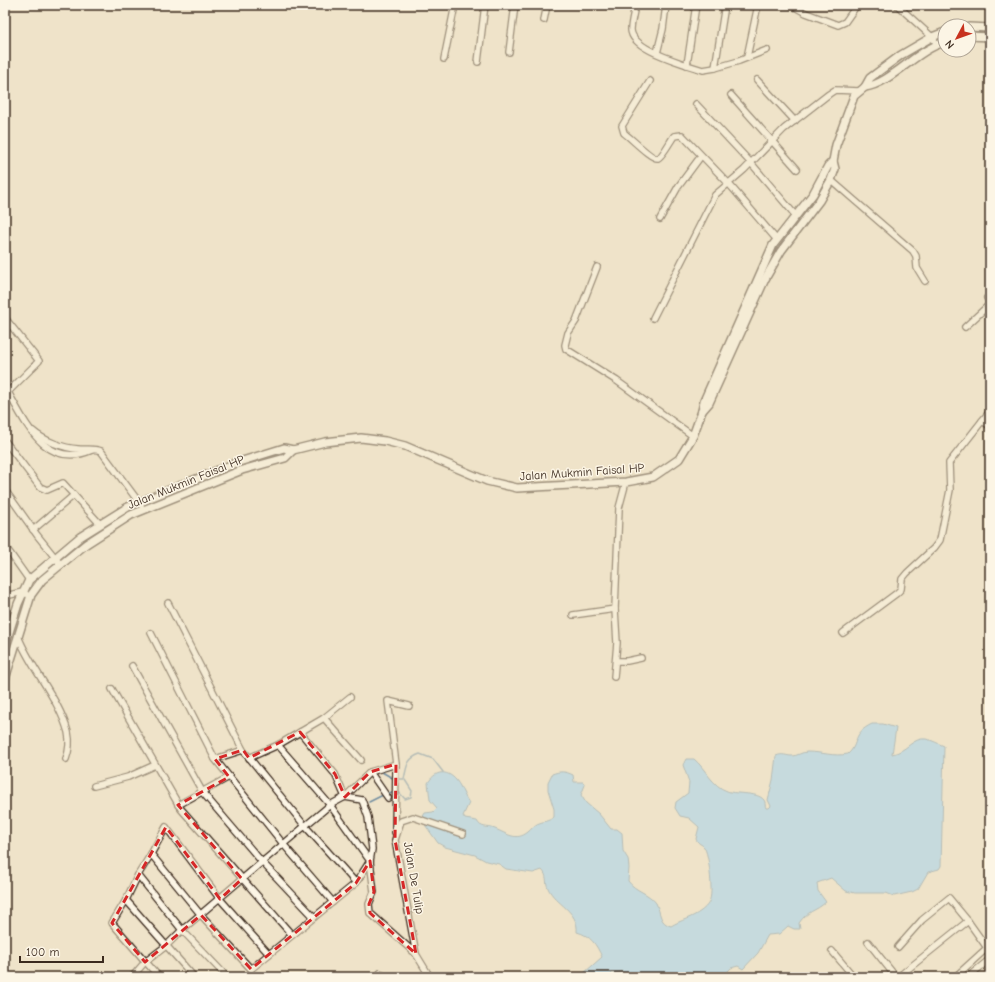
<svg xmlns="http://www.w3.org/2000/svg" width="995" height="982" viewBox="0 0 995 982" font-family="'Comic Neue',sans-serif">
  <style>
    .water { fill: #96cff6; stroke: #728da0 }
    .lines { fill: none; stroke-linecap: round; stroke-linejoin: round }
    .stream { stroke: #728da0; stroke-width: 1.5 }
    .minor-casing { stroke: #3b2a1e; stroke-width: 8 }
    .tertiary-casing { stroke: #3b2a1e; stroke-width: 10 }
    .minor { stroke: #fcf5e5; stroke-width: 5.5 }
    .tertiary { stroke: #fcf5e5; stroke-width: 7 }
    .marked { fill: none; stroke: #d62828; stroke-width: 3; stroke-dasharray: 8 5; stroke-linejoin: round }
    .labels { text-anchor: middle; stroke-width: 3; stroke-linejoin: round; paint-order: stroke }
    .street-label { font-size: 12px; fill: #3b2a1e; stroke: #fcf5e5 }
  </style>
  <rect width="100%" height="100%" fill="#efe3c9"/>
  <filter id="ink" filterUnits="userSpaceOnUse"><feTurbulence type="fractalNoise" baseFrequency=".025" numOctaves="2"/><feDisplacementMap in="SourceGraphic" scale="8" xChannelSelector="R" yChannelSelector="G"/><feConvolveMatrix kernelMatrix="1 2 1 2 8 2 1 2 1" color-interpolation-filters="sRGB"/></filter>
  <g filter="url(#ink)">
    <path class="water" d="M872 724H883L896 728 892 754C906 752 913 737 926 739 932 740 939 744 944 746L941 866 939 869 928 872 918 889 912 892 894 896 886 893H855L846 891 831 878 817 883 818 891 826 902C815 912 808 910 799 923L800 929H794L788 926 779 934 768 935 758 953 743 969 738 966 731 968 725 974 724 977H628L623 972 612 973 608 977H581L584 973 602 957C596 944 591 936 577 932 579 911 555 904 548 888 545 881 548 876 542 870L533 873 506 869 499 864 486 861 475 855 445 847 438 843 423 822 422 818 425 813 433 812 437 808 430 800 428 783C437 767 452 771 460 786 463 792 465 797 469 803L463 816 465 819 477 821C481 829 488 826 495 829 506 833 516 842 528 832 531 830 533 826 537 824 543 821 548 822 554 817V809L548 790V782L552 774C560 771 565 771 573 775L574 782H583L585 785 581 795 586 803 599 814 611 829H617L622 833 623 851 628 859 629 868 628 881C635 891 649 893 656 903 661 913 659 923 671 926 681 920 692 918 701 911 705 908 709 904 710 899 713 891 709 854 704 847 702 844 698 844 696 839L699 827 689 818 680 816 675 808 676 802 688 793 689 782 683 765 686 759H694C706 769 712 786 727 791 736 795 761 791 765 802 765 804 765 806 766 808H769L771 806 768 800 773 780 776 756C783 753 786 756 792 756 797 756 802 752 807 752 823 752 833 757 848 754 860 743 851 734 872 724Z"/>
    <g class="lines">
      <g class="stream">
        <polyline points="382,772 394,779"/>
        <path d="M398 779H404C407 767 406 759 420 754L433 759 443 772"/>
        <polyline points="398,791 405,799 411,797 412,791 405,780"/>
        <polyline points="387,794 394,791"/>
        <polyline points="369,802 383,795"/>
      </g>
      <g class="minor-casing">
        <g id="minor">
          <path d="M635 5C634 13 631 22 631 30 632 48 673 60 687 65L696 5"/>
          <polyline points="688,5 696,6"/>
          <polyline points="725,5 715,68 739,61 767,50"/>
          <polyline points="791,5 806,13 838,25 845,22 857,5"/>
          <polyline points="897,5 932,37 937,44"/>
          <polyline points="544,20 547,5"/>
          <polyline points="509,52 515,5"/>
          <polyline points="657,53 663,29 666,5"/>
          <polyline points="747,57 758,5"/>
          <polyline points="444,59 455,5"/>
          <polyline points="478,62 485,5"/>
          <polyline points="687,65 703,70 715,68"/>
          <polyline points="757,80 795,121"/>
          <path d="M650 81 622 126 624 133C630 137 652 160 658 158 662 157 671 140 674 136L682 135 729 184 777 240"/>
          <polyline points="731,95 797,169"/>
          <polyline points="696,104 751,163 796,216"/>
          <polyline points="831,180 913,251 916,256 917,268 925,281"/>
          <polyline points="660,219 678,187 701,156"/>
          <polyline points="597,267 576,321 568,333 565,345 566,349 617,381 693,436"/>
          <polyline points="987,298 990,302"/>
          <path d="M5 318 39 361 8 392C26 424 46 470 92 450"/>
          <polyline points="653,318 715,195 744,170 784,129 829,94 835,90 859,91"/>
          <polyline points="965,327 990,304"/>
          <polyline points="990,411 982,421 990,426"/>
          <path d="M33 431C44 441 64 448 78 449 85 450 94 448 101 451L141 505"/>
          <polyline points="5,441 40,487 47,490 63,483 100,524"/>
          <polyline points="5,490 37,535 61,565"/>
          <polyline points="33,530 74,495"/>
          <polyline points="5,546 29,580"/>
          <polyline points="5,596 23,592 26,594"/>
          <polyline points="168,603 243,750 305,826 356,883"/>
          <polyline points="573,615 615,609"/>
          <polyline points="151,633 215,759 284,845 333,902"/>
          <polyline points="843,633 897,593 901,589 902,579 907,573 934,548 940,540 950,490 949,463 982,421"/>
          <path d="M18 636C31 669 58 697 68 732 70 741 69 751 66 759"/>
          <polyline points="616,661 627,661 641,658"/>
          <polyline points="132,666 203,793 262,862 314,917"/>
          <polyline points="614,677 617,643 615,609 619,508 626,482"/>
          <polyline points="112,689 181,809 292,935"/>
          <polyline points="324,718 350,697"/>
          <polyline points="300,732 335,774 345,797 362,800 368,817 372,849 370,861 374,892 369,904 370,913 416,954"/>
          <polyline points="278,745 330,805 370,861"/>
          <polyline points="249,758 278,745 324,718 361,760"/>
          <polyline points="215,759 243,750"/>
          <polyline points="370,772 388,798"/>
          <polyline points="94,786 128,777 155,765"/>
          <polyline points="178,805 229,777"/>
          <polyline points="395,832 396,764 388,701 409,706"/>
          <polyline points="151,854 166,827 220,899 269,954"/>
          <polyline points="138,875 182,930 227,977"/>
          <polyline points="126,900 112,923 159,977"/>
          <polyline points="868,942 896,977"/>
          <polyline points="898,947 922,920 949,898 968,921 990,952"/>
          <polyline points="832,951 854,977"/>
          <polyline points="380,973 384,977"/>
          <polyline points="132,977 145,962 166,946 182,930 262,862 330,805 345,797 370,772 396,764"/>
          <polyline points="194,977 126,900 138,875 151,854 201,915 251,969 356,883 370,861"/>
          <polyline points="430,977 416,954 395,840 401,821 413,817 463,834"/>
          <polyline points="898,977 968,921"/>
          <polyline points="955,977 987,948"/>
          <polyline points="968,977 990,959"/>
        </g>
      </g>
      <g class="tertiary-casing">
        <g id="tertiary">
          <polyline points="969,27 990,28"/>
          <polyline points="969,36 990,37"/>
          <path d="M865 87C892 83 916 50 945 42"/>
          <polyline points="702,411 709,403 765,279 781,251 819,201 831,180 835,169 833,161 836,145 854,96 865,87 870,78 901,55 932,37 945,32"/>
          <polyline points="5,645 18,604 29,580 80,537 128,507 236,463 284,448 293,450 325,442 361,438 385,441 405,446 487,481 517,488 626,482 653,477 679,459 693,436 702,411 704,401 773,245 813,194 828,166 833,161"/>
          <polyline points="5,679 31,595 42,580 86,544 131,515 242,470 285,458 293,450"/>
        </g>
      </g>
      <use href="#minor" class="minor"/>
      <use href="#tertiary" class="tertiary"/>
    </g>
  </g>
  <path d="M0 0H995V982H0ZM300 732 335 774 345 797 370 772 396 764 395 840 416 954 370 913 369 904 374 892 370 861 356 883 251 969 201 915 145 962 112 923 166 827 220 899 242 879 178 805 229 777 215 759 243 750 249 758Z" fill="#efe3c9" fill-opacity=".55" fill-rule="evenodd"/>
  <path class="marked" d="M300 732 335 774 345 797 370 772 396 764 395 840 416 954 370 913 369 904 374 892 370 861 356 883 251 969 201 915 145 962 112 923 166 827 220 899 242 879 178 805 229 777 215 759 243 750 249 758Z"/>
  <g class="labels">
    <g class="street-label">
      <text transform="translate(582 472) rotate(-4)" y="4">Jalan Mukmin Faisal HP</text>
      <text transform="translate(186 482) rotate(-22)" y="4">Jalan Mukmin Faisal HP</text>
      <text transform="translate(414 878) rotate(80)" y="4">Jalan De Tulip</text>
    </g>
  </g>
  <rect width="995" height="982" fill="none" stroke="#fcf5e5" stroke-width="20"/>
  <rect x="10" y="10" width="975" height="962" fill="none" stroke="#3b2a1e" stroke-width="1.5" filter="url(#ink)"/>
  <g transform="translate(957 38) rotate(229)"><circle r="19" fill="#fcf5e5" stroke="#afa495"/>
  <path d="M0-3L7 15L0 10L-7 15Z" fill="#c8321e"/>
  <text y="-6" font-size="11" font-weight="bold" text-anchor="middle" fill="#3b2a1e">N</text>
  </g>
  <path d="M20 956v6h83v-6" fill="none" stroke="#3b2a1e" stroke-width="2"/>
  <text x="26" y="956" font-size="12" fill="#3b2a1e" stroke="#fcf5e5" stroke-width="3" paint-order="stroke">100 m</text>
</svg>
